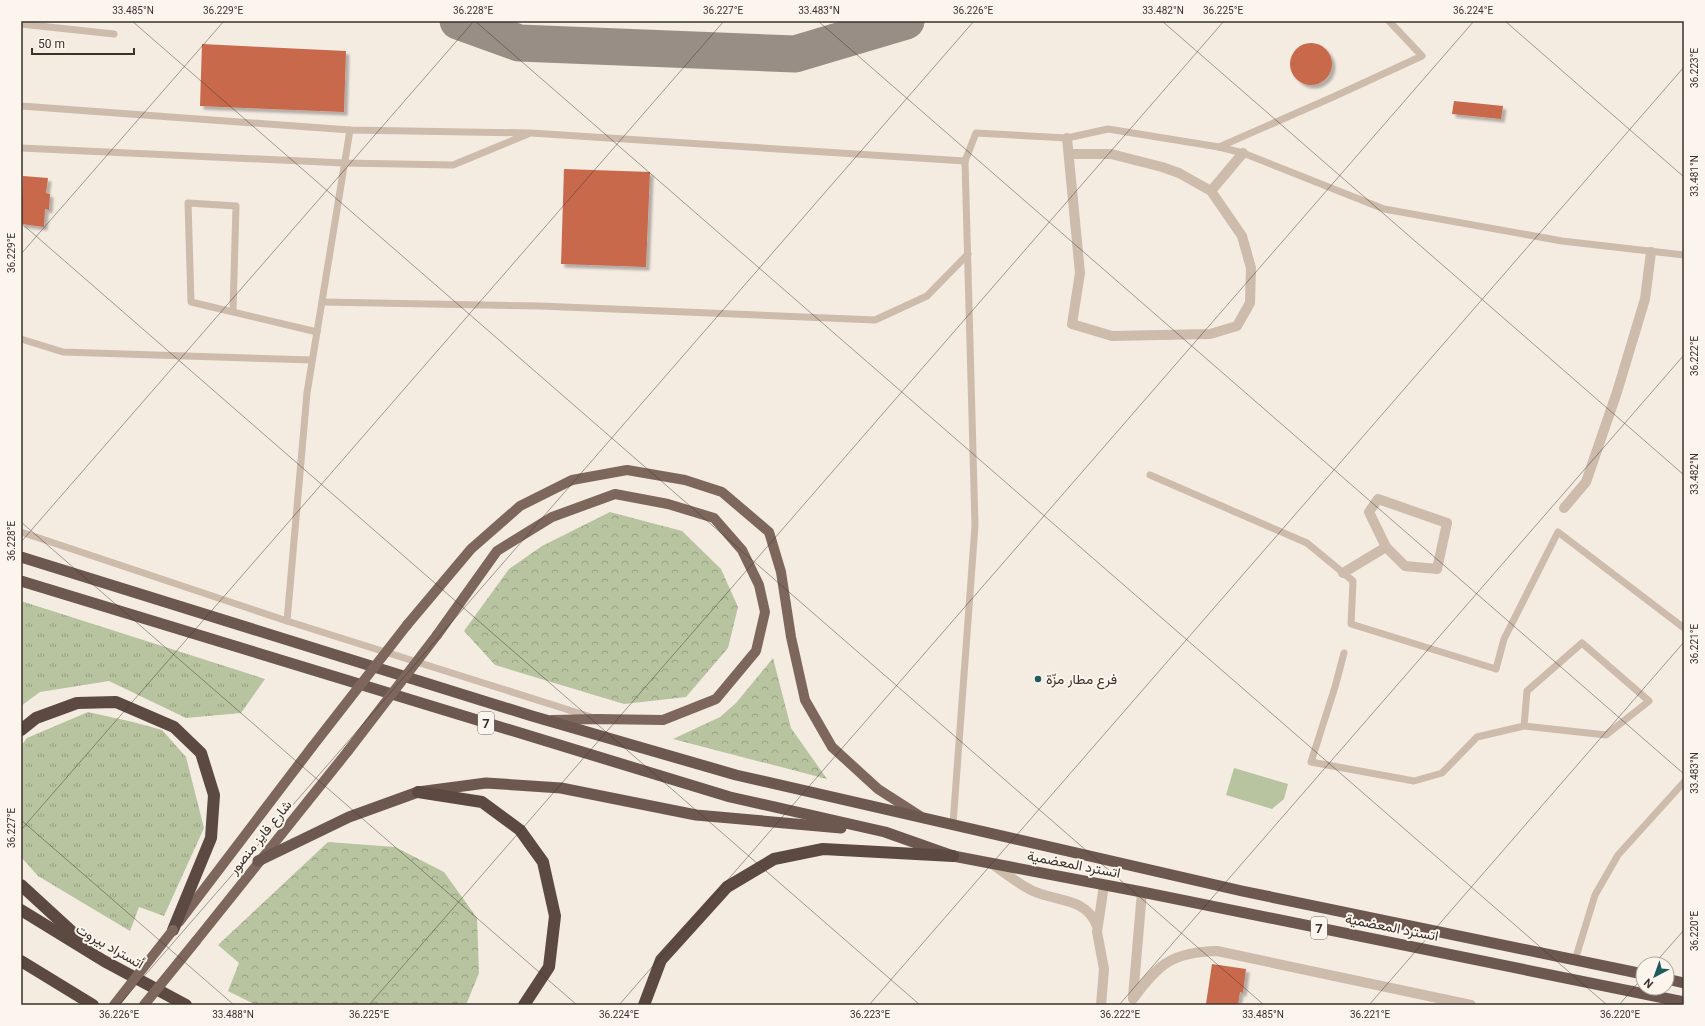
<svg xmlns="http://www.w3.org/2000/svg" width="1705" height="1026" viewBox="0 0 1705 1026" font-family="Roboto,Vazirmatn,sans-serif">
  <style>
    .grass { fill: url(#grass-tufts) }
    .forest { fill: url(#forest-crowns) }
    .pitch { fill: #b8c4a0 }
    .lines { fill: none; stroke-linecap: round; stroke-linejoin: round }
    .taxiway { stroke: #988e86; stroke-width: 37 }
    .building { fill: #c8694b; filter: url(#shadow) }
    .service { stroke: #cdbbac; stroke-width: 7 }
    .minor { stroke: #cdbbac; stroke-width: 10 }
    .primary { stroke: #7d675c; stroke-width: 10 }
    .trunk { stroke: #6c584f; stroke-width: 11 }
    .motorway { stroke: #5c4a42; stroke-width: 12 }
    .primary-bridge { stroke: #7d675c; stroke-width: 10 }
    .ticks { fill: none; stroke: #3b302b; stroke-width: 1; stroke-opacity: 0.45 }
    .poi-dot { fill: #1f5a5e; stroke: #fbf5ee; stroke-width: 1.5 }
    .labels { text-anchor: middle; stroke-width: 4; stroke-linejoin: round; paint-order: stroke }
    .shield { fill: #fbf5ee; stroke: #756b66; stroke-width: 1 }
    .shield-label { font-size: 13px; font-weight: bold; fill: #3b302b }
    .poi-label { font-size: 14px; fill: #3b302b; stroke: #fbf5ee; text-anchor: start }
    .street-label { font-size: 14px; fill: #3b302b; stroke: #fbf5ee }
    .neatline { fill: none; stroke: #3b302b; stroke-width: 1.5 }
    .ticks-label { font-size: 10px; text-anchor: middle; fill: #3b302b }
  </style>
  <defs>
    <pattern id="grass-tufts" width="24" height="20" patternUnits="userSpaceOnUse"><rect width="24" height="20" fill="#b8c4a0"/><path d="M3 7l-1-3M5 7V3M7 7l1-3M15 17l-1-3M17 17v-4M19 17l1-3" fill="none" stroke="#97a083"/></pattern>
    <pattern id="forest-crowns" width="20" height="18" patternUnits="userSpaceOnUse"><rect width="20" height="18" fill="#b8c4a0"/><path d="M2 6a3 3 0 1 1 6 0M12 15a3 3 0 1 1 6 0" fill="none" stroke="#97a083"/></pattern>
    <filter id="shadow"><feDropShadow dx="3.5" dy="3.5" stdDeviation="1" flood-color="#0004"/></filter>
  </defs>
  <rect width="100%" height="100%" fill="#f4ebe1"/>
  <g class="grass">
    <polygon points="21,601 265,679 241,713 186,718 109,681 40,692 21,706"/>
    <polygon points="88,712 133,722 162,730 186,757 204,828 164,916 139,907 130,931 38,876 21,857 21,746 27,738"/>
  </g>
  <g class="forest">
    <polygon points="610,512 682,531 721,569 738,607 728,648 686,697 624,704 495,665 464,631 509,569 542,546"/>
    <polygon points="773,658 791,728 827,779 673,739 720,717 736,703"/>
    <polygon points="328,842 395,847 444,872 477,918 479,973 466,1005 256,1005 228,991 239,963 218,945"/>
  </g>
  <polygon class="pitch" points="1234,768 1288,784 1284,799 1272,809 1226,795"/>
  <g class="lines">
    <polyline class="taxiway" points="458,21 519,43 795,54 906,21"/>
  </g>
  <g class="building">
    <circle cx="1311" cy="64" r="21"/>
    <polygon points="202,44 346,51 344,112 200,106"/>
    <polygon points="1454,101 1503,106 1501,119 1452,114"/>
    <polygon points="564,169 650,172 646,267 561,264"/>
    <polygon points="23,176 48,178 46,193 50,194 49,210 45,209 44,227 21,224"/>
    <polygon points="1212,964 1246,969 1243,993 1240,992 1238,1005 1206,1004"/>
  </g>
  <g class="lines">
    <g class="service">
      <polyline points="21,24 114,34"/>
      <polyline points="21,106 350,130 531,133 965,161"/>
      <polyline points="1219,147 1333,97 1422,56 1389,21"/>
      <polyline points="21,148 344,163 453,165 528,134"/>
      <polyline points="322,302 540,306 875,320 927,296 968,254"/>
      <polyline points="233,312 236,206 188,203 191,302 317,332"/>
      <polyline points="21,339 63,352 312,360"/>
      <polyline points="1150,475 1307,543 1353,581 1351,624 1496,669 1504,639 1558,532 1684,628"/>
      <polyline points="21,532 287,621 591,717"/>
      <polyline points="287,621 307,393 350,130"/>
      <polyline points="1344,653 1335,687 1311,762 1414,781 1442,773 1477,737 1524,726 1606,735 1649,701 1582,643 1527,691 1524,726"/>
      <polyline points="953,824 975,526 965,161 976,133 1067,138 1108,129 1219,147 1243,153 1384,209 1562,241 1684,255"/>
      <polyline points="1575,960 1595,895 1618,855 1684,782"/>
    </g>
    <g class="minor">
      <polyline points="1067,138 1080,273 1072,324 1112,336 1210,334 1237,326 1250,303 1251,268 1242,236 1211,191 1243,153"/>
      <polyline points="1069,154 1111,154 1162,167 1179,173 1211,191"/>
      <polyline points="1564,508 1586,482 1617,392 1645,299 1651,252"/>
      <polyline points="1343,573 1386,547 1405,566 1437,569 1447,523 1378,499 1369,512 1386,547"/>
      <path d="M992 864C1005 873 1018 884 1033 891 1057 902 1086 897 1097 926"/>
      <polyline points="1133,997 1142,892"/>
      <path d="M1133 999C1159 963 1173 952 1217 951L1471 1005"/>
      <polyline points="1101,1005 1104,969 1097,932 1104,885"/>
    </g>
    <g class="primary">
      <polyline points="407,625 471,549 520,506 572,480 627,470 685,480 722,492 769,532 781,572 791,637 805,700 832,747 878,789 920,816"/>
      <polyline points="437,635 497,551 552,517 615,494 668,504 714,518 742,550 759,585 765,612 756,651 716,699 663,720 597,719 552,720"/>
      <polyline points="179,922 312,747"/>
      <polyline points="196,941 348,751"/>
    </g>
    <g class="trunk">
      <polyline points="21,557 532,716 736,775 1242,891 1643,974"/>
      <polyline points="21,581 730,797 885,832 953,856 1142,892 1684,1002"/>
      <polyline points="258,861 349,817 418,792 486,783 561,788 696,815 841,828"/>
      <polyline points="1667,979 1684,983"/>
    </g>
    <g class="motorway">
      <polyline points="21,730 36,718 77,703 116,702 174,727 201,753 214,795 211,838 173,930"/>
      <polyline points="418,792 482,802 520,830 543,862 555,916 549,967 524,1005"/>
      <polyline points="21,885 82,941"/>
      <polyline points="21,910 104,961 186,1005"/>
      <polyline points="21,961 93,1005"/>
      <polyline points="644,1005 661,960 727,887 774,859 823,849 953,856"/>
    </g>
    <g class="primary-bridge">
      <polyline points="312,747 407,625"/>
      <polyline points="348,751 437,635"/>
      <polyline points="114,1005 173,930"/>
      <polyline points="144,1005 196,941"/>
    </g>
  </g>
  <path class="ticks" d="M132 21 1264 1005M475 21 1607 1005M818 21 1684 774M1162 21 1684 475M1505 21 1684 177M21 223 920 1005M21 254 224 21M21 522 577 1005M21 542 474 21M21 820 234 1005M21 830 724 21M1654 964 1684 930M119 1005 974 21M369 1005 1224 21M619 1005 1474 21M869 1005 1684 67M1119 1005 1684 355M1369 1005 1684 642M1619 1005 1643 977"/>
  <circle class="poi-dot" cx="1038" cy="679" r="4"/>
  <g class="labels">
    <g class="shield">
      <rect x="478" y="712" width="16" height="22" rx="3"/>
      <rect x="1311" y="917" width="16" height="22" rx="3"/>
    </g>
    <g class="shield-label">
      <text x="486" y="728">7</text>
      <text x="1319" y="933">7</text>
    </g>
    <g class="poi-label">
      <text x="1046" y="684">فرع مطار مزّة</text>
    </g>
    <g class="street-label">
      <text transform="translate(260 837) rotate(-51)" y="5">شارع فايز منصور</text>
      <text transform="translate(1074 864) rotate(11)" y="5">اتسترد المعضمية</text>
      <text transform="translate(1392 927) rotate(11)" y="5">اتسترد المعضمية</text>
      <text transform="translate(110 946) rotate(30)" y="5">أتستراد بيروت</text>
    </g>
  </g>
  <rect width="1705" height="1026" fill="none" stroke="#fbf5ee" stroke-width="44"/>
  <g transform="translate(1655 976) rotate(221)"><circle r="19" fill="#fbf5ee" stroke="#aea6a0"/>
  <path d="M0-3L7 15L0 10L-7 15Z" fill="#1f5a5e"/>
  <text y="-6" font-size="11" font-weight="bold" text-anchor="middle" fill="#3b302b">N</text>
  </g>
  <path d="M32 48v6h102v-6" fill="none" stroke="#3b302b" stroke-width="2"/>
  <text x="38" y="48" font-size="12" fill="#3b302b" stroke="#fbf5ee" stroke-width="3" paint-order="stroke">50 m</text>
  <rect x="22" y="22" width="1661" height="982" class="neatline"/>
  <g class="ticks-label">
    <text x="133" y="14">33.485°N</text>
    <text x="223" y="14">36.229°E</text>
    <text x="473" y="14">36.228°E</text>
    <text x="723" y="14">36.227°E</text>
    <text x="819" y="14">33.483°N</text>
    <text x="973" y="14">36.226°E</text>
    <text x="1163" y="14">33.482°N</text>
    <text x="1223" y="14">36.225°E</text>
    <text x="1473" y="14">36.224°E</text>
    <text transform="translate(1694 68) rotate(-90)" y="4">36.223°E</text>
    <text transform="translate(1694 176) rotate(-90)" y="4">33.481°N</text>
    <text transform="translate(11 253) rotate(-90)" y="4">36.229°E</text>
    <text transform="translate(1694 356) rotate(-90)" y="4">36.222°E</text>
    <text transform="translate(1694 474) rotate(-90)" y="4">33.482°N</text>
    <text transform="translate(11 541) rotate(-90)" y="4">36.228°E</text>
    <text transform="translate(1694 644) rotate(-90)" y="4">36.221°E</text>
    <text transform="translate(1694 773) rotate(-90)" y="4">33.483°N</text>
    <text transform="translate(11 828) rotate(-90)" y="4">36.227°E</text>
    <text transform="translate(1694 931) rotate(-90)" y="4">36.220°E</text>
    <text x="119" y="1018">36.226°E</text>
    <text x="233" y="1018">33.488°N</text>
    <text x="369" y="1018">36.225°E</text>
    <text x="619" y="1018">36.224°E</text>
    <text x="870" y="1018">36.223°E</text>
    <text x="1120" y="1018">36.222°E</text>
    <text x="1263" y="1018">33.485°N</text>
    <text x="1370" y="1018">36.221°E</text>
    <text x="1620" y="1018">36.220°E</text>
  </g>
</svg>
